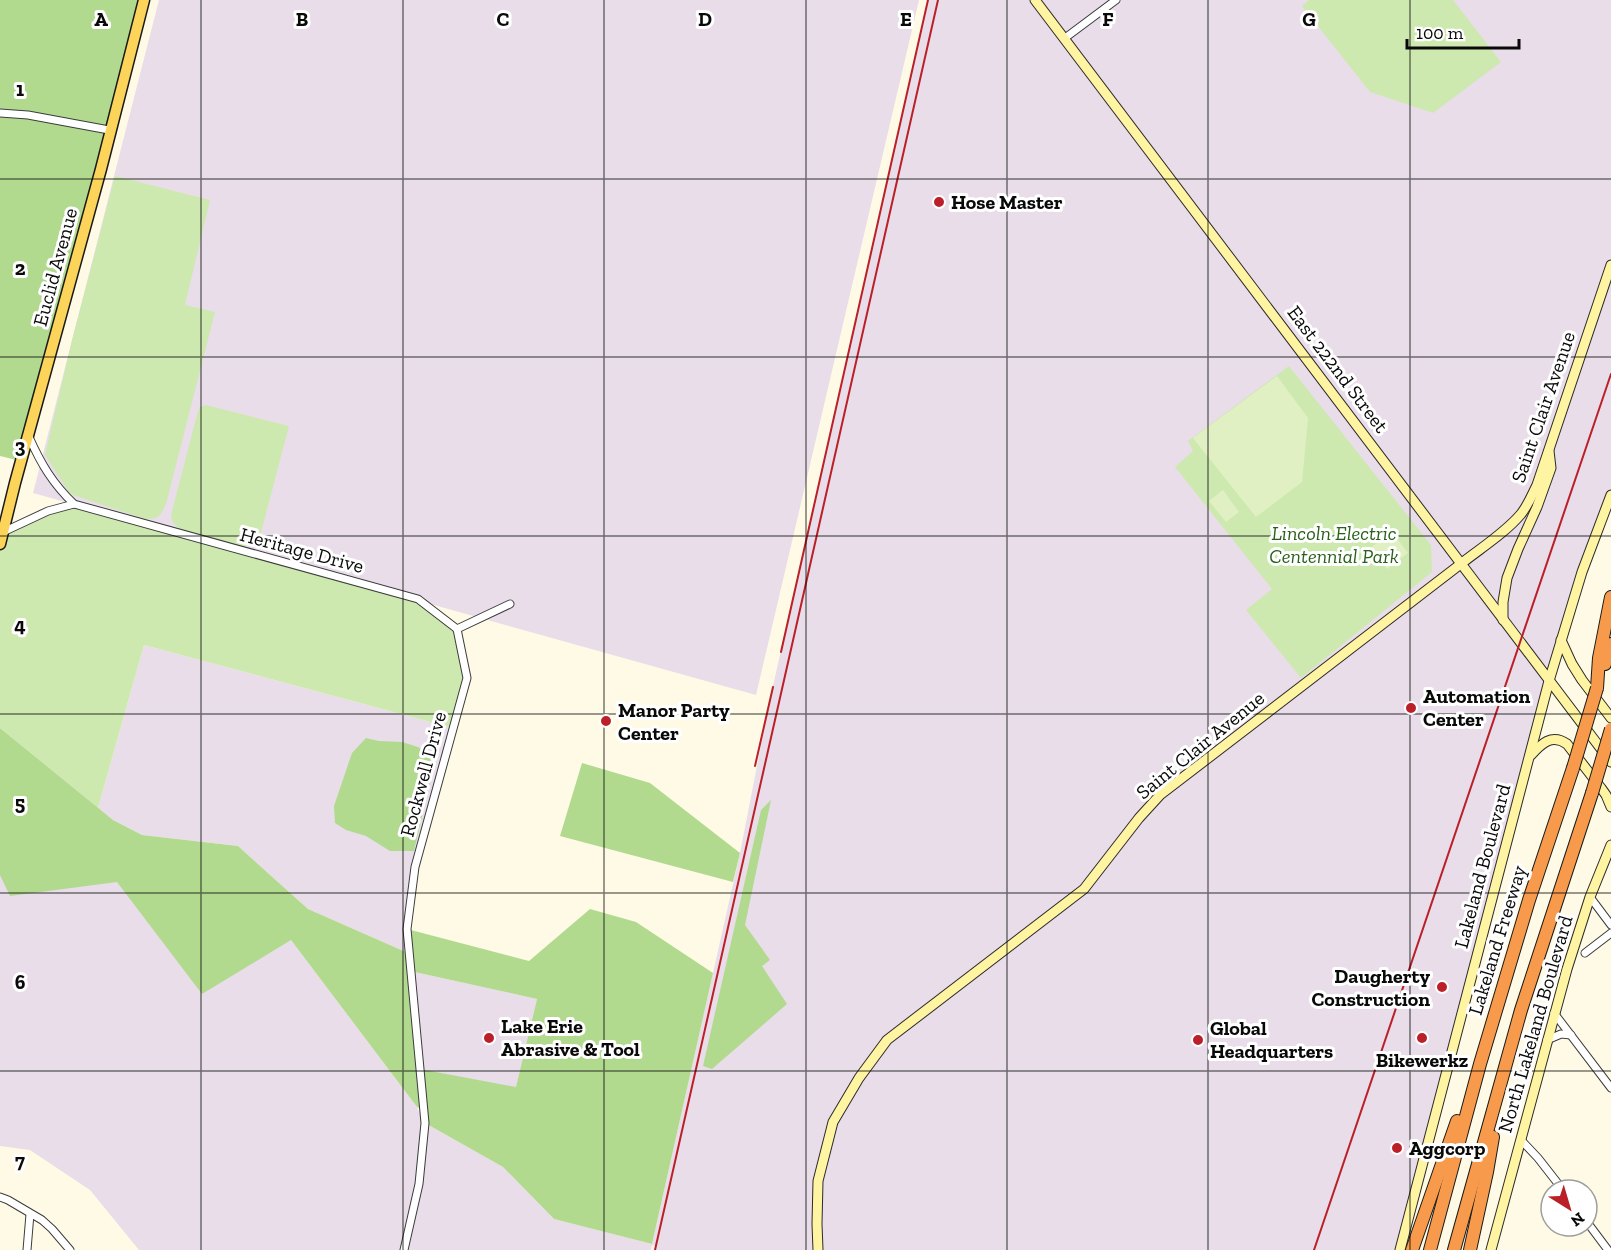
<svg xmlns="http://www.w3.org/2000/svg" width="1611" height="1250" viewBox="0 0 1611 1250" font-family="'Zilla Slab',serif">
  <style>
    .industrial { fill: #e8dde9 }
    .green { fill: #cee9b0 }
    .forest { fill: #b1da8f; fill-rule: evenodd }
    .pitch { fill: #e0f0c2 }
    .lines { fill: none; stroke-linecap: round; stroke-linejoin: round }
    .street-casing { stroke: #3c3c3c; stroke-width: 9 }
    .secondary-casing { stroke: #2b2b2b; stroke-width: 11 }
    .primary-casing { stroke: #1a1a1a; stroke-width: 13 }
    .highway-casing { stroke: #1a1a1a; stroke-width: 14 }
    .street { stroke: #fff; stroke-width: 7 }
    .secondary { stroke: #fff4a1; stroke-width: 9 }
    .primary { stroke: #fcd459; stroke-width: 10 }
    .highway { stroke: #f89a4b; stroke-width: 12 }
    .rail { stroke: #bb2028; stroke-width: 2 }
    .highway-bridge-casing { stroke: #1a1a1a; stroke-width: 14; stroke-linecap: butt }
    .highway-bridge { stroke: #f89a4b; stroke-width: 12 }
    .grid { fill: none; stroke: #090909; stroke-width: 1.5; stroke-opacity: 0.55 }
    .poi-dot { fill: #bb2028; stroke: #fff; stroke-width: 2 }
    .labels { text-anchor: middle; stroke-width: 6; stroke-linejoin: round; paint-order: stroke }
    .poi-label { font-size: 20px; font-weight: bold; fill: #090909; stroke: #fff; text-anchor: start }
    .street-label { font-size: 20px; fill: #090909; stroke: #fff }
    .park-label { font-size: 20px; font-style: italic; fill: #29611a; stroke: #fff }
    .grid-label { font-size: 20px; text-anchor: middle; font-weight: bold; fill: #090909; stroke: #fff; stroke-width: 6; stroke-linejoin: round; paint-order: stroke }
  </style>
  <rect width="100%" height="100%" fill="#fffae6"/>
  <g class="industrial">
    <polygon points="159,0 919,0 756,695 33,493"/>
    <polygon points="928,0 1611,0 1611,495 1582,572 1400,1250 655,1250 655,1246 652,1245 651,1250 404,1250 419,1184 425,1123 503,1167 554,1219 652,1244 740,853 770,699"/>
    <polygon points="144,645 453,728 415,867 408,953 308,909 238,846 142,835 113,820 98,808"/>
    <polygon points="102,848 291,940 417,1107 423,1122 420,1148 411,1213 402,1250 139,1250 90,1190 30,1150 0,1146 0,859"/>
    <polygon points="410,971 537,999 516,1088 419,1069"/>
  </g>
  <g class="green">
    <polygon points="1309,0 1453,0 1501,62 1433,113 1370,92 1302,6"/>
    <path d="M115 176 210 200 185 305 215 312 166 504C160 517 157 521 142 518L70 494 45 455 72 340Z"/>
    <polygon points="1289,366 1431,545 1432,572 1301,678 1246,610 1272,589 1175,467 1193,451 1188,441"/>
    <path d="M206 405 289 426 259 540 251 546H244L182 530C175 526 172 523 171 515L198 411 200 407Z"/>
    <polygon points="74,504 418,599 457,629 467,678 453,728 144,645 98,808 0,728 0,544 3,532 48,511"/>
  </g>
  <g class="forest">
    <polygon points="0,0 144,0 21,461 0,456"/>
    <path d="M0 728 113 820 142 835 238 846 308 909 408 953 407 929 529 961 590 909 636 922 713 973 652 1244 554 1219 503 1167 425 1123 423 1110 417 1107 291 940 202 994 117 882 10 896 0 875ZM410 971 537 999 516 1087 420 1069Z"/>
    <polygon points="366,738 379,741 402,742 418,747 436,756 414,851 390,851 366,836 346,830 335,823 334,806 352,753"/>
    <polygon points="582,763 650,783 740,853 733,882 560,836"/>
    <polygon points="771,800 745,925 770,960 762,966 787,1004 712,1069 703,1066 761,810"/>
  </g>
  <g class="pitch">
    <polygon points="1277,376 1308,418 1302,482 1256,517 1193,438"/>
    <polygon points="1223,490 1239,512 1226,522 1209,501"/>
    <polygon points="1392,532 1408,553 1387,569 1370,548"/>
  </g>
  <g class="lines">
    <g class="street-casing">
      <g id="street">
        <polyline points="1065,38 1116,0"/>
        <polyline points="0,113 28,115 109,130"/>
        <path d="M29 437C41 464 53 484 74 504L418 599 457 629 510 604"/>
        <polyline points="3,532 48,511 74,504"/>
        <polyline points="1590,897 1611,925"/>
        <polyline points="1585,953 1611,933"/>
        <polyline points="1554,1013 1611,1088"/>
        <polyline points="1547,1040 1561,1034 1571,1035"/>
        <polyline points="1521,1140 1538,1158 1563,1190"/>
        <polyline points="0,1197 8,1200 42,1220 52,1229 70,1250"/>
        <polyline points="1587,1222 1608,1250"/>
        <polyline points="27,1250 30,1214"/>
        <polyline points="404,1250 419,1184 425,1123 407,929 415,867 467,678 457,629"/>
      </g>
    </g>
    <g class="secondary-casing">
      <g id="secondary">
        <polyline points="1035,0 1611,762"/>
        <polyline points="1503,620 1503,602 1507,578 1518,549 1537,507 1551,468 1549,451"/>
        <polyline points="1561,640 1572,664 1582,680 1611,718"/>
        <path d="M1531 755C1541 744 1552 733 1567 744L1601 788 1606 795 1611 807"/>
        <path d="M818 1250 817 1224 818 1181 833 1122 859 1078 887 1040 1084 889 1139 818 1160 795 1462 563C1481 548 1505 533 1521 514 1528 505 1532 495 1537 485L1611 265"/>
        <polyline points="1400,1250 1549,681 1582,572 1611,495"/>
        <polyline points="1491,1250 1567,969 1590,897 1611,845"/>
      </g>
    </g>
    <g class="primary-casing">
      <polyline id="primary" points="0,544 15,483 101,169 144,0"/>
    </g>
    <g class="highway-casing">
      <g id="highway">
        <polyline points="1605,664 1611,644"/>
        <polyline points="1597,688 1599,658 1611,597"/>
        <polyline points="1412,1250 1457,1121"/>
        <polyline points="1430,1250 1480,1064 1529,900 1573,768"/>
        <polyline points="1454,1250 1521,1010 1592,793"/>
        <polyline points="1470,1250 1487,1172 1493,1137"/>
      </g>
    </g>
    <use href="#street" class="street"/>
    <use href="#secondary" class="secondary"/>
    <use href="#primary" class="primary"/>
    <use href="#highway" class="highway"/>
    <g class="rail">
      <polyline points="781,652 928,0"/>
      <polyline points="755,766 773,687"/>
      <polyline points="655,1250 938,0"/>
      <polyline points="1314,1250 1611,374"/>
    </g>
    <g class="highway-bridge-casing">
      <g id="highway-bridge">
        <polyline points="1573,768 1597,688"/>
        <polyline points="1592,793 1611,729"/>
      </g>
    </g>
    <use href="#highway-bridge" class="highway-bridge"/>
  </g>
  <path class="grid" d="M201 0V1250M403 0V1250M604 0V1250M806 0V1250M1007 0V1250M1208 0V1250M1410 0V1250M0 179H1611M0 357H1611M0 536H1611M0 714H1611M0 893H1611M0 1071H1611"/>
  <g class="poi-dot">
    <circle cx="939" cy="202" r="6"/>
    <circle cx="1411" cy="708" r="6"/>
    <circle cx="606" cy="721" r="6"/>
    <circle cx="1442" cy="987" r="6"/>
    <circle cx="489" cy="1038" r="6"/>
    <circle cx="1422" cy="1038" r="6"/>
    <circle cx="1198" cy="1040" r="6"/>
    <circle cx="1397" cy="1148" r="6"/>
  </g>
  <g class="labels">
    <g class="poi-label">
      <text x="951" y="209">Hose Master</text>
      <text x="1423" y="703">Automation<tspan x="1423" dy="23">Center</tspan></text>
      <text x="618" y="717">Manor Party<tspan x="618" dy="23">Center</tspan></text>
      <text x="1430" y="983" text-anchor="end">Daugherty<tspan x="1430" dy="23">Construction</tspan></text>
      <text x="501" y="1033">Lake Erie<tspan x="501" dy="23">Abrasive &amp; Tool</tspan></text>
      <text x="1210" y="1035">Global<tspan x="1210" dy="23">Headquarters</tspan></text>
      <text x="1422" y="1067" text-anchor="middle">Bikewerkz</text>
      <text x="1409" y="1155">Aggcorp</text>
    </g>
    <g class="street-label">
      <text transform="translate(55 267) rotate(-75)" y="7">Euclid Avenue</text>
      <text transform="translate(1338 369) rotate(53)" y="7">East 222nd Street</text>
      <text transform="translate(1543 407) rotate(-71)" y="7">Saint Clair Avenue</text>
      <text transform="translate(302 550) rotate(15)" y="7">Heritage Drive</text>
      <text transform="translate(1200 745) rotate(-39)" y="7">Saint Clair Avenue</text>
      <text transform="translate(423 774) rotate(-75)" y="7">Rockwell Drive</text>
      <text transform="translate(1482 866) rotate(-75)" y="7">Lakeland Boulevard</text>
      <text transform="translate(1497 940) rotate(-73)" y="7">Lakeland Freeway</text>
      <text transform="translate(1535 1024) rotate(-74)" y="7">North Lakeland Boulevard</text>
    </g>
    <g class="park-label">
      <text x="1334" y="540">Lincoln Electric<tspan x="1334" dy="23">Centennial Park</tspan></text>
    </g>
  </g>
  <g class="grid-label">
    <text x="101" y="26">A</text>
    <text x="302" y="26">B</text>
    <text x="503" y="26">C</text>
    <text x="705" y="26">D</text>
    <text x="906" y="26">E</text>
    <text x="1108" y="26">F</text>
    <text x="1309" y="26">G</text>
    <text x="20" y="96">1</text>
    <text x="20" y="275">2</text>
    <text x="20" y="453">3</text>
    <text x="20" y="632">4</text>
    <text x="20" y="810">5</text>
    <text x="20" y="989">6</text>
    <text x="20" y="1168">7</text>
  </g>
  <g transform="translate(1569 1208) rotate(143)"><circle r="28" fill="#ffffff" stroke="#9d9d9d" stroke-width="1.5"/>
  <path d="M0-4.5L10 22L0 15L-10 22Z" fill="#bb2028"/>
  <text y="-9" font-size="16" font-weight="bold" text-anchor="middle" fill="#090909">N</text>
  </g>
  <path d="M1407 39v9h112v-9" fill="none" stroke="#090909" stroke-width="3"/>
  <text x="1416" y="39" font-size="18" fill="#090909" stroke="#ffffff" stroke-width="4.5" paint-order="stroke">100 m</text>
</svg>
